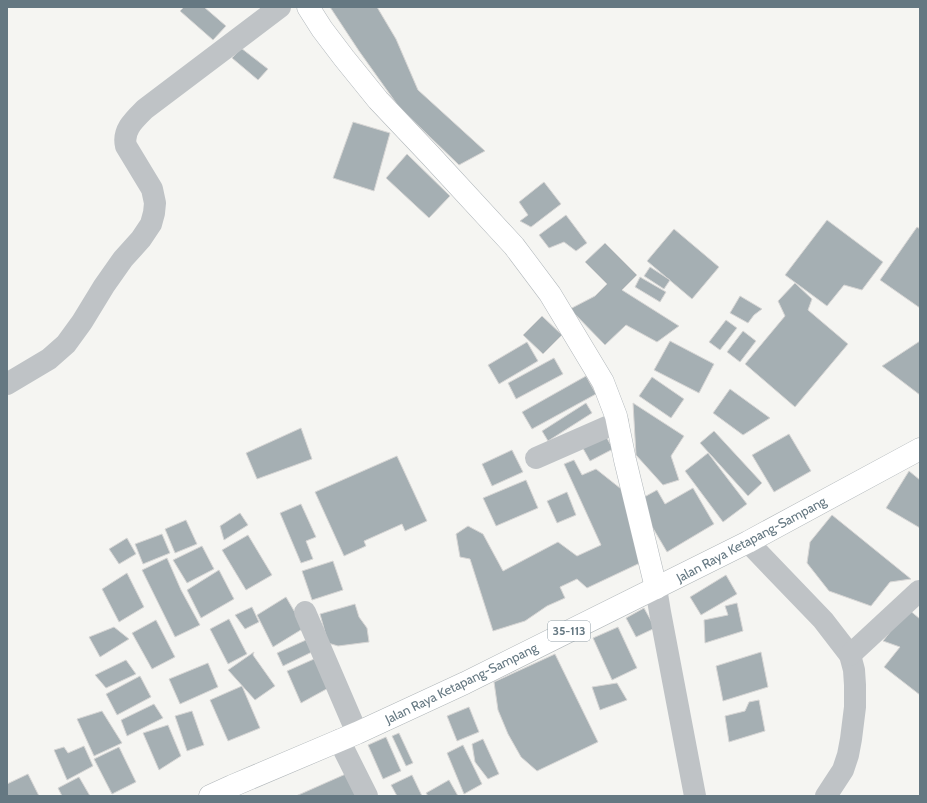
<svg xmlns="http://www.w3.org/2000/svg" width="927" height="803" viewBox="0 0 927 803" font-family="Cabin,sans-serif">
  <style>
    .building { fill: #a5afb3; stroke: #d7d6d5 }
    .lines { fill: none; stroke-linecap: round; stroke-linejoin: round }
    .secondary-casing { stroke: #b1b7bb; stroke-width: 23 }
    .primary-casing { stroke: #b0b6b9; stroke-width: 23 }
    .minor { stroke: #bfc3c6; stroke-width: 22 }
    .secondary { stroke: #fff; stroke-width: 22 }
    .primary { stroke: #fff; stroke-width: 22 }
    .labels { text-anchor: middle; stroke-width: 4; stroke-linejoin: round; paint-order: stroke }
    .shield { fill: #fff; stroke: #93a0a8; stroke-width: 1 }
    .shield-label { font-size: 12px; font-weight: bold; fill: #657882 }
    .street-label { font-size: 13px; fill: #657882; stroke: #fff }
  </style>
  <rect width="100%" height="100%" fill="#f5f5f2"/>
  <g class="building">
    <polygon points="184,7 204,7 226,26 213,40 180,11"/>
    <polygon points="330,7 377,7 396,39 418,90 485,151 459,165 399,107 359,51"/>
    <polygon points="241,48 268,69 258,80 232,58"/>
    <polygon points="353,122 390,133 374,191 333,178"/>
    <polygon points="407,154 450,196 429,218 386,178"/>
    <polygon points="544,182 561,204 531,227 520,221 528,215 519,202"/>
    <polygon points="566,215 587,243 576,251 564,242 549,248 539,235"/>
    <polygon points="827,220 883,262 862,290 844,285 827,306 785,275"/>
    <polygon points="917,227 920,229 920,308 880,280"/>
    <polygon points="674,229 719,267 692,299 647,261"/>
    <polygon points="605,243 637,275 622,290 679,326 657,342 626,325 605,345 570,309 595,296 607,284 585,262"/>
    <polygon points="650,267 670,280 664,289 644,276"/>
    <polygon points="640,277 666,292 660,302 635,287"/>
    <polygon points="795,283 812,299 808,310 848,344 795,407 745,364 785,316 778,301"/>
    <polygon points="740,296 762,309 754,315 748,323 730,313"/>
    <polygon points="542,316 562,335 543,354 523,335"/>
    <polygon points="726,320 737,328 720,350 709,342"/>
    <polygon points="743,331 756,341 740,362 727,352"/>
    <polygon points="670,341 714,364 699,393 654,370"/>
    <polygon points="920,341 920,395 882,366"/>
    <polygon points="527,342 538,361 499,384 488,365"/>
    <polygon points="554,358 563,374 516,399 508,383"/>
    <polygon points="586,376 596,394 532,429 522,412"/>
    <polygon points="652,377 684,399 671,418 639,396"/>
    <polygon points="730,389 770,418 743,435 713,413"/>
    <polygon points="586,403 592,413 548,441 542,431"/>
    <polygon points="633,403 684,436 671,456 679,480 663,485 636,455"/>
    <polygon points="301,428 312,459 257,479 246,453"/>
    <polygon points="603,431 613,449 590,461 580,443"/>
    <polygon points="714,431 762,483 748,496 700,443"/>
    <polygon points="789,434 811,471 774,492 752,455"/>
    <polygon points="512,450 523,472 492,486 482,464"/>
    <polygon points="708,453 747,504 723,522 685,471"/>
    <polygon points="397,456 427,521 405,531 402,524 364,541 366,546 344,556 315,492"/>
    <polygon points="574,460 582,475 596,469 635,500 640,563 587,588 577,579 560,587 565,598 547,606 525,621 493,631 470,559 460,557 456,534 468,526 483,534 503,571 558,542 577,556 601,545 564,464"/>
    <polygon points="909,471 920,480 920,528 886,508"/>
    <polygon points="526,480 538,508 496,526 483,498"/>
    <polygon points="693,488 714,524 667,552 637,501 657,490 665,504"/>
    <polygon points="567,492 576,515 557,523 547,501"/>
    <polygon points="301,504 316,537 306,541 313,559 301,563 280,513"/>
    <polygon points="240,513 248,525 224,540 220,526"/>
    <polygon points="832,515 911,579 890,582 871,606 829,591 807,563 810,542"/>
    <polygon points="186,520 197,544 175,553 165,529"/>
    <polygon points="162,534 170,553 143,564 135,544"/>
    <polygon points="248,535 272,575 246,590 222,550"/>
    <polygon points="127,538 136,554 119,564 109,549"/>
    <polygon points="202,546 214,569 187,583 173,560"/>
    <polygon points="167,558 181,590 200,625 175,637 142,570"/>
    <polygon points="333,561 343,590 312,600 302,571"/>
    <polygon points="219,570 234,599 201,618 187,590"/>
    <polygon points="127,573 144,607 119,622 102,589"/>
    <polygon points="726,575 737,594 701,615 690,597"/>
    <polygon points="286,597 304,628 273,647 257,615"/>
    <polygon points="737,603 743,631 705,643 704,620 728,615 725,606"/>
    <polygon points="355,604 359,617 367,628 369,642 338,646 328,643 320,614"/>
    <polygon points="252,607 259,622 245,629 235,615"/>
    <polygon points="644,608 655,628 636,637 626,618"/>
    <polygon points="908,609 920,619 920,695 884,667 900,647 883,641"/>
    <polygon points="229,619 247,654 228,664 210,629"/>
    <polygon points="156,620 175,657 152,669 132,633"/>
    <polygon points="114,627 129,639 100,657 89,637"/>
    <polygon points="618,627 637,668 612,680 593,638"/>
    <polygon points="306,640 312,652 283,666 277,653"/>
    <polygon points="254,652 253,655 275,686 255,700 228,670"/>
    <polygon points="761,652 768,687 723,701 716,666"/>
    <polygon points="555,654 598,742 537,771 521,757 508,734 498,710 494,682"/>
    <polygon points="314,659 332,686 301,703 287,671"/>
    <polygon points="126,660 136,674 106,688 95,675"/>
    <polygon points="208,663 218,687 180,704 169,679"/>
    <polygon points="140,676 151,697 117,715 106,694"/>
    <polygon points="617,683 627,700 600,710 592,687"/>
    <polygon points="242,686 260,728 228,741 210,700"/>
    <polygon points="759,700 765,731 729,742 725,716 745,711 749,702"/>
    <polygon points="154,704 163,718 127,736 121,720"/>
    <polygon points="469,707 479,732 457,741 447,716"/>
    <polygon points="102,711 122,743 94,756 77,719"/>
    <polygon points="192,711 204,745 187,751 175,716"/>
    <polygon points="168,725 181,756 159,770 143,733"/>
    <polygon points="399,733 413,763 406,766 392,736"/>
    <polygon points="386,737 401,771 383,779 368,745"/>
    <polygon points="483,739 499,774 488,779 475,762 472,744"/>
    <polygon points="463,745 482,784 464,794 447,753"/>
    <polygon points="84,746 93,766 67,780 54,750 64,747 68,753"/>
    <polygon points="119,747 136,782 112,794 94,759"/>
    <polygon points="348,773 360,796 296,796"/>
    <polygon points="28,774 39,796 7,796 7,784"/>
    <polygon points="412,775 422,796 397,796 391,785"/>
    <polygon points="79,777 90,796 62,796 58,788"/>
    <polygon points="449,780 458,796 428,796 426,793"/>
  </g>
  <g class="lines">
    <g class="secondary-casing">
      <polyline id="secondary" points="308,7 322,29 344,58 378,100 431,156 514,246 550,294 603,382 616,416 625,460 656,588"/>
    </g>
    <g class="primary-casing">
      <polyline id="primary" points="210,796 232,786 357,733 465,683 748,542 920,449"/>
    </g>
    <g class="minor">
      <path d="M7 384 49 359 66 344 82 322 104 286 123 259 141 239 151 224 154 213 155 203 152 189 126 146C122 130 135 119 145 109L280 7"/>
      <polyline points="536,458 618,422"/>
      <polyline points="748,542 823,620 850,655 854,670 855,685 855,707 851,739 848,755 843,770 826,796"/>
      <polyline points="656,588 660,612 695,796"/>
      <polyline points="305,612 357,733"/>
      <polyline points="850,655 919,591"/>
      <polyline points="339,740 367,796"/>
    </g>
    <use href="#secondary" class="secondary"/>
    <use href="#primary" class="primary"/>
  </g>
  <g class="labels">
    <rect class="shield" x="548" y="621" width="42" height="20" rx="3"/>
    <g class="shield-label">
      <text x="569" y="635">35-113</text>
    </g>
    <g class="street-label">
      <text transform="translate(751 539) rotate(-28)" y="5">Jalan Raya Ketapang-Sampang</text>
      <text transform="translate(461 683) rotate(-26)" y="5">Jalan Raya Ketapang-Sampang</text>
    </g>
  </g>
  <rect width="927" height="803" fill="none" stroke="#657882" stroke-width="16"/>
</svg>
